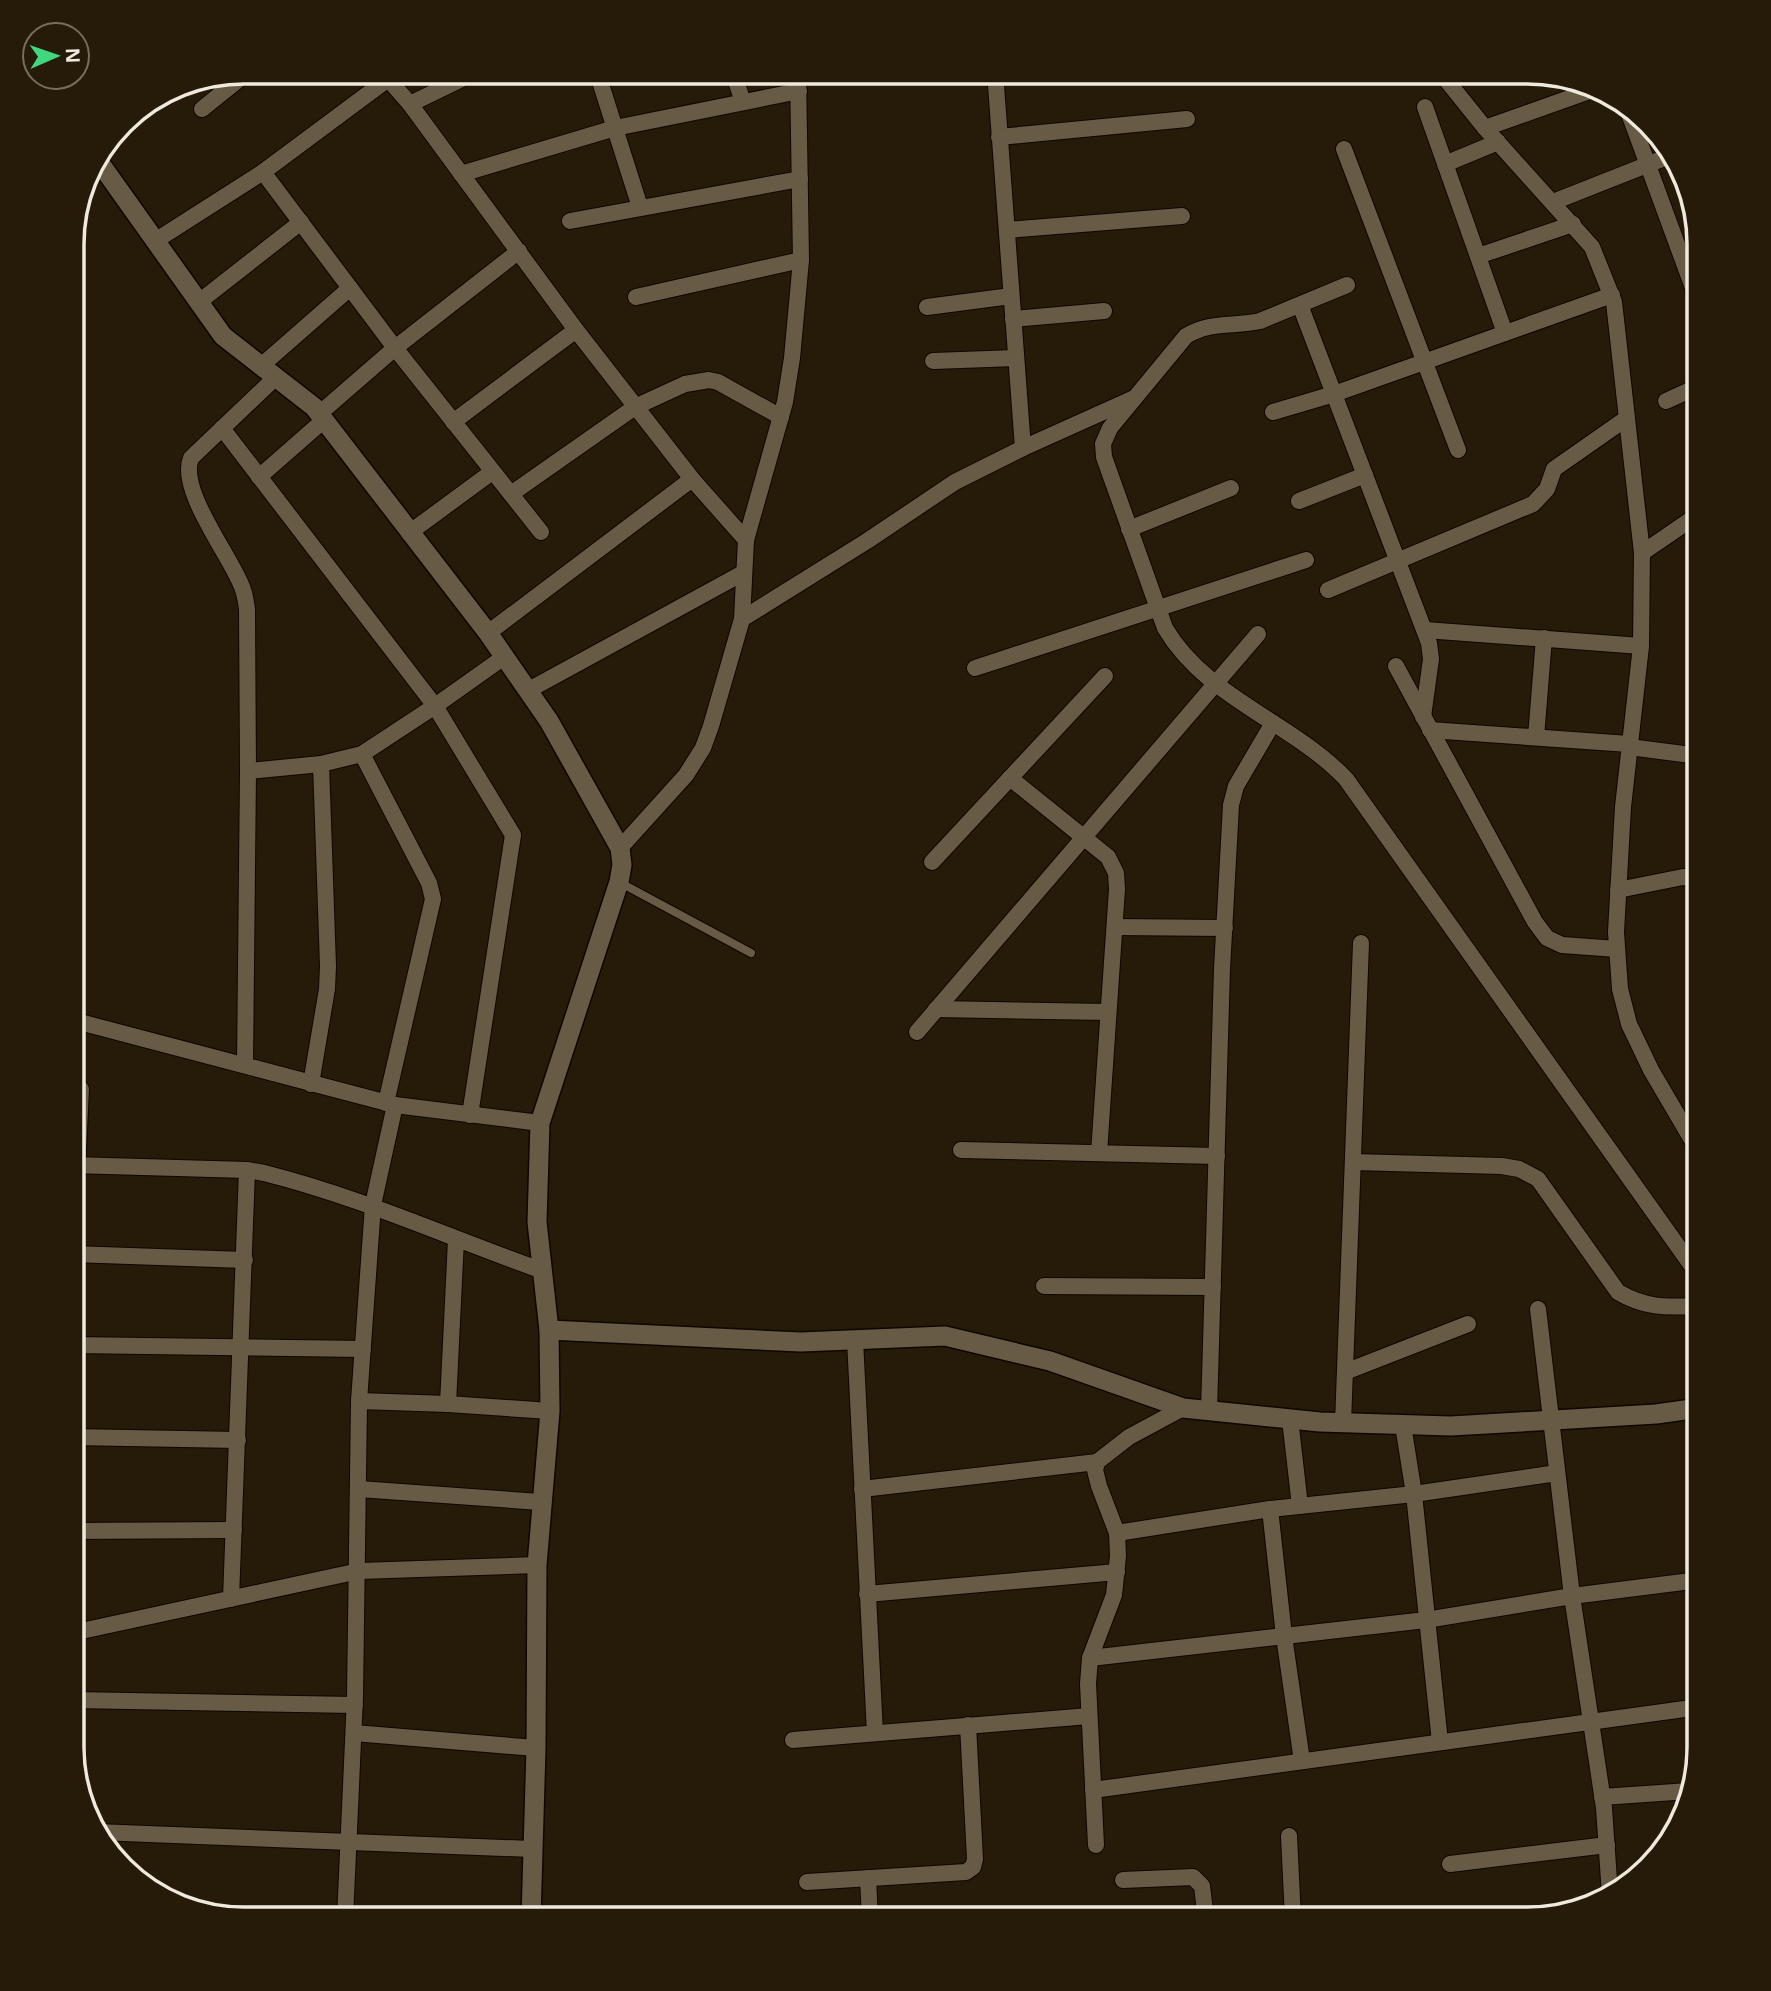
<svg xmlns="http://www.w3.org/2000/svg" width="1771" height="1991" viewBox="0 0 1771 1991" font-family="'Noto Sans',sans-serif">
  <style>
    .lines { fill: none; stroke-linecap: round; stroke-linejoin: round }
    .service-casing { stroke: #0f0600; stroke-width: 10 }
    .minor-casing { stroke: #0f0600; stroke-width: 18 }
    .tertiary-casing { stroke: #0f0600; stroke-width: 22 }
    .service { stroke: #675b46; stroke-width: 8 }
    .minor { stroke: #675b46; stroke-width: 16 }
    .tertiary { stroke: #675b46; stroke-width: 19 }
    .rim { fill: none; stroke: #f0e9dd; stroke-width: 3.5 }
  </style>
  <rect width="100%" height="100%" fill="#261b08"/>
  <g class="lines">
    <g class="service-casing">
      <polyline id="service" points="619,882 751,953"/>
    </g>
    <g class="minor-casing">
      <g id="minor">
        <polyline points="382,72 410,104 576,330 692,479 746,540"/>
        <polyline points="597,72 640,207"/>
        <polyline points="733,72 743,102"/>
        <polyline points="995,72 1023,448"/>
        <polyline points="1440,72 1485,128 1592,247 1614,302 1642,553 1641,646 1623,807 1616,932 1620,989 1629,1024 1651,1070 1699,1152"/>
        <polyline points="410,104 476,72"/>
        <polyline points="1425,107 1505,333"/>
        <polyline points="1627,108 1699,304"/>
        <polyline points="202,109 248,72"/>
        <polyline points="1485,128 1595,89"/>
        <polyline points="999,137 1187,119"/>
        <polyline points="1344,149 1458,450"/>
        <polyline points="1445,164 1498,142"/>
        <polyline points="263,172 395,348 541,532"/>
        <polyline points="461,174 615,128 799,91"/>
        <polyline points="1553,202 1672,155"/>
        <polyline points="570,221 800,179"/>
        <polyline points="1007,230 1182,216"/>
        <polyline points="155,241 263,172 388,79"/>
        <polyline points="1478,256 1573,224"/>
        <polyline points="1682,256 1699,249"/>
        <path d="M1347 285 1260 321C1234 327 1210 321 1186 336L1110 428 1103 444 1104 457 1165 628C1206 698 1292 722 1346 779L1699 1276"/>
        <polyline points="636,297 801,260"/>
        <polyline points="199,302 301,222"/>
        <polyline points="1300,305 1429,643 1431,659 1423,717"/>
        <polyline points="927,307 1011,296"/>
        <polyline points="1013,319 1104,311"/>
        <polyline points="933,361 1016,358"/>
        <polyline points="261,366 350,288"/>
        <polyline points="1666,401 1699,386"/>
        <polyline points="1273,412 1334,394 1612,295"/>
        <polyline points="319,414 395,348 519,251"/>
        <polyline points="453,422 576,330"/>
        <polyline points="222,428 435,706 513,835 470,1115"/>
        <polyline points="259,477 324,420"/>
        <polyline points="511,494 635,407 685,384 709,380 718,382 781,417"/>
        <polyline points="1299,501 1365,475"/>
        <polyline points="1129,529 1231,488"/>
        <polyline points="409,533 492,472"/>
        <polyline points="1642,553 1699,514"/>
        <polyline points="1328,590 1533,504 1547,489 1554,469 1627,418"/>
        <polyline points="742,619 867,541 955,482 1023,448 1132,399"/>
        <polyline points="1425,630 1641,646"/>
        <polyline points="488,633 692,479"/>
        <polyline points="1396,666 1535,922 1547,938 1562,945 1617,949"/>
        <polyline points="975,668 1306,560"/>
        <polyline points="527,691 743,573"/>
        <polyline points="1430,730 1629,744"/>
        <polyline points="1536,737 1544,638"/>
        <polyline points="1629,747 1699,756"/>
        <polyline points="362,754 429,883 433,899 386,1103"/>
        <polyline points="248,771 321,764 362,754 435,706 504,657"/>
        <polyline points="1010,778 1108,857 1116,873 1117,889 1099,1153"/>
        <polyline points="620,848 686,775 703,748 711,726 742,619 746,540 785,402 792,358 801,260 798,72"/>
        <polyline points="932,862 1105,676"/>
        <polyline points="1618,890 1683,877 1699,879"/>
        <polyline points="1115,927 1225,928"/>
        <polyline points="936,1009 1108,1012"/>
        <polyline points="72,1020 395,1105 540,1123"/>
        <polyline points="917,1032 1258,634"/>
        <path d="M245 1065 248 771 247 609C246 602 245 594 242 587 230 555 178 490 191 458L276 377"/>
        <polyline points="311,1084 327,989 328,966 321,764"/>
        <polyline points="961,1150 1217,1156"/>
        <path d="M1353 1162 1502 1166 1519 1169 1538 1179 1618 1292C1647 1309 1667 1307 1699 1306"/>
        <path d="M72 1165 247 1170 264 1173C360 1197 450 1238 543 1271"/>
        <polyline points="72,1254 245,1260"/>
        <polyline points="72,1273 81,1089"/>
        <polyline points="1044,1286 1213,1287"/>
        <polyline points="1538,1309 1572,1596 1604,1808 1610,1895"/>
        <polyline points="855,1340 875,1733"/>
        <polyline points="72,1345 363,1349"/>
        <polyline points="1345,1372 1468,1324"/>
        <polyline points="359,1401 448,1404 550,1411"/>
        <polyline points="448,1404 456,1240"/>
        <polyline points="1209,1411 1222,969 1231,805 1236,786 1273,723"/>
        <polyline points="1290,1419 1300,1506"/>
        <polyline points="1343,1423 1361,943"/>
        <polyline points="1403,1425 1414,1494 1440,1742"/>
        <polyline points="72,1437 238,1440"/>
        <polyline points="359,1489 540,1502"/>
        <polyline points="862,1489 1097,1462"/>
        <polyline points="1270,1509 1284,1636 1302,1761"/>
        <polyline points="72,1531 234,1530"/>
        <polyline points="1117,1533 1270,1509 1414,1494 1557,1473"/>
        <polyline points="867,1594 1117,1572"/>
        <polyline points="231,1599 247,1170"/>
        <polyline points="72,1633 359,1571 537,1565"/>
        <polyline points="1090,1658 1426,1620 1572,1596 1699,1580"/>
        <polyline points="72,1700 355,1705"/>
        <polyline points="354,1733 536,1748"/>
        <polyline points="793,1740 1089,1716"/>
        <polyline points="1093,1790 1699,1707"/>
        <polyline points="1602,1797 1689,1791"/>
        <polyline points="97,1832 532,1849"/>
        <polyline points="1289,1836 1293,1919"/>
        <polyline points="1096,1845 1088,1684 1090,1658 1114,1595 1118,1556 1117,1533 1099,1486 1095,1470 1097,1462 1129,1437 1183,1408"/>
        <polyline points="1450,1864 1607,1845"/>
        <polyline points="868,1878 870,1919"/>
        <polyline points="1123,1880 1193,1877 1202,1886 1206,1919"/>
        <polyline points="807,1882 966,1872 973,1867 975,1859 968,1725"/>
        <polyline points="345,1919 355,1697 359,1401 373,1205 395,1105"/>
      </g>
    </g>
    <g class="tertiary-casing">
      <g id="tertiary">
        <polyline points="97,159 223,336 314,407 488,633 549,721 620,848 622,865 619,882 540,1123 537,1222 549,1330 550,1411 537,1565 536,1748 531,1919"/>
        <polyline points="549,1330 801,1342 945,1336 1050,1361 1183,1408 1320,1422 1451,1426 1656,1414 1699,1408"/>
      </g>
    </g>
    <use href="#service" class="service"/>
    <use href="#minor" class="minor"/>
    <use href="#tertiary" class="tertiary"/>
  </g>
  <path d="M0 0H1771V1991H0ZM244 84H1527A160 160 0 0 1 1687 244V1747A160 160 0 0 1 1527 1907H244A160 160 0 0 1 84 1747V244A160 160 0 0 1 244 84Z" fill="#261b08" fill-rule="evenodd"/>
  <path class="rim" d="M244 84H1527A160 160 0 0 1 1687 244V1747A160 160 0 0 1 1527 1907H244A160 160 0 0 1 84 1747V244A160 160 0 0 1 244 84Z"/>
  <g transform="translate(56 56) rotate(88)"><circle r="33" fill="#261b08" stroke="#776d5d" stroke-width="2"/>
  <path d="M0-5L12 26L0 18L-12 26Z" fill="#41d77c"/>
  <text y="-10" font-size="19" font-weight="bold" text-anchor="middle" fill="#f0e9dd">N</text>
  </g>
</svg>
